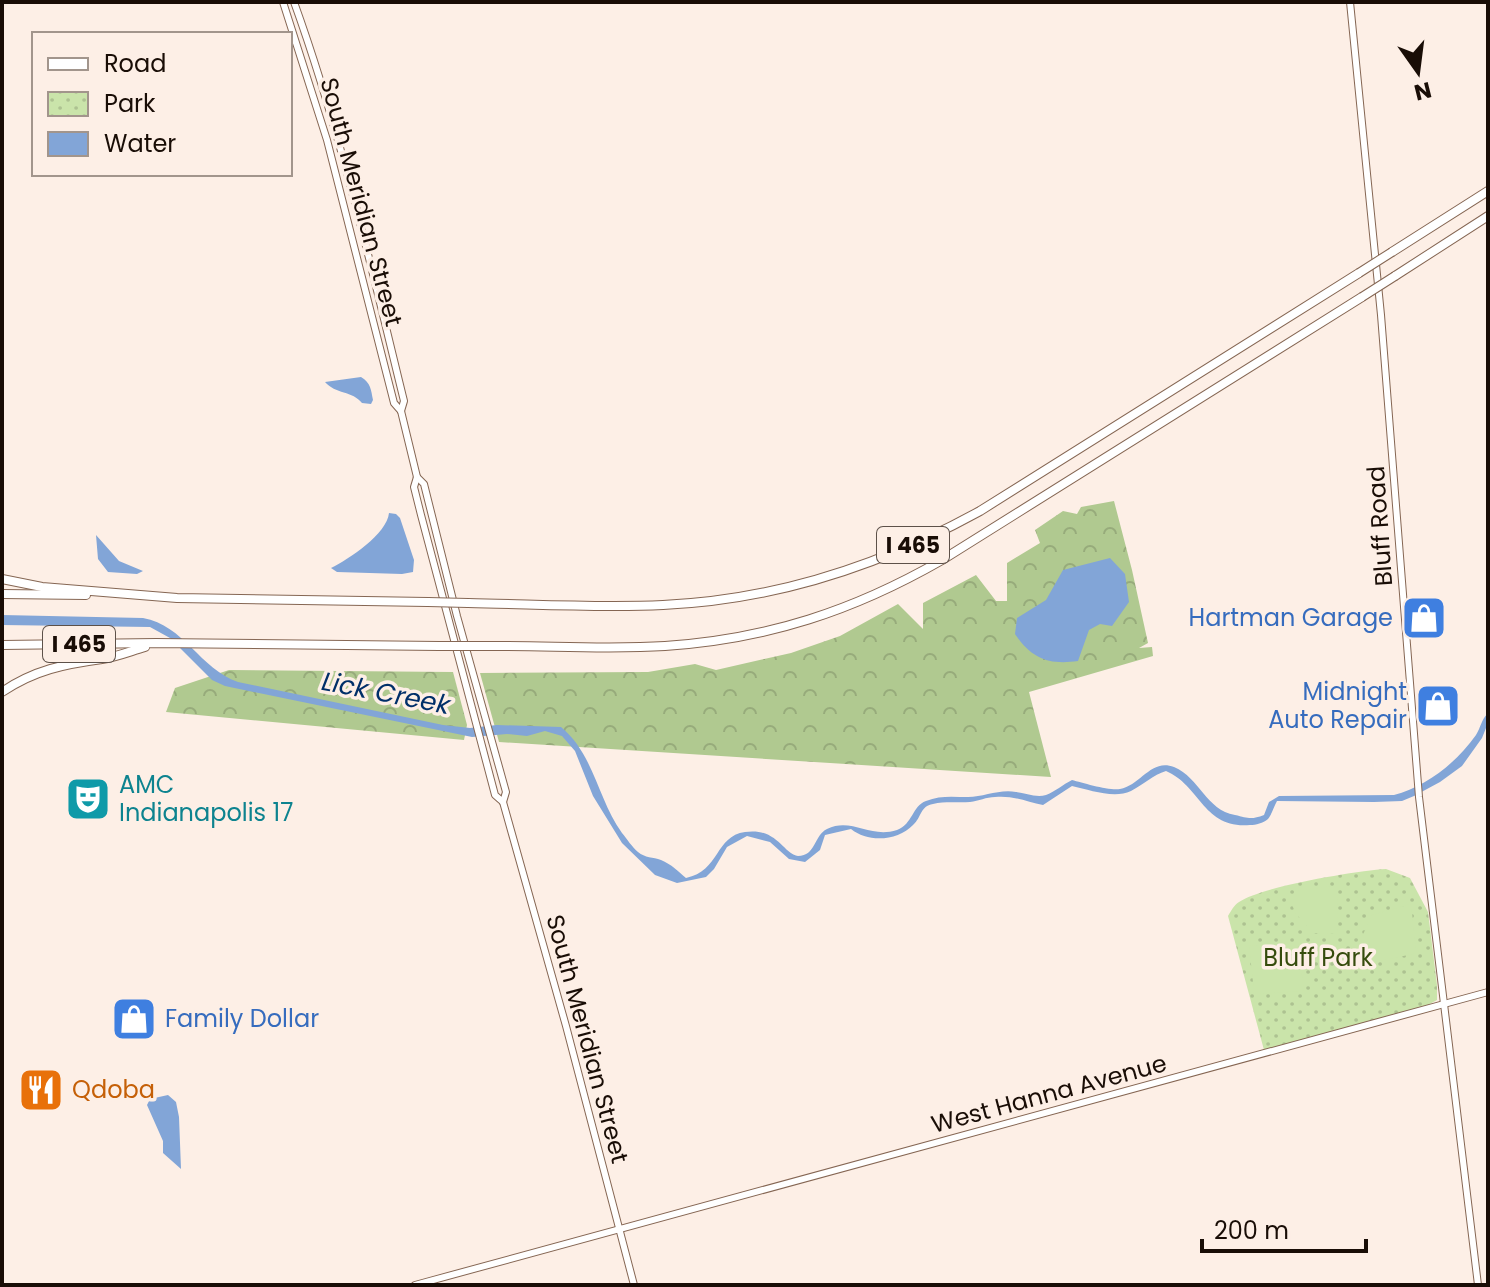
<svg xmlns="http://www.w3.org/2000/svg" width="1490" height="1287" viewBox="0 0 1490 1287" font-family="Poppins,sans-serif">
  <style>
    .forest { fill: url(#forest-crowns) }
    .park { fill: url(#park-dots) }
    .garden { fill: #cae4aa }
    .water { fill: #82a5d7 }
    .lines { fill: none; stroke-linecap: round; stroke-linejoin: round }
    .secondary-casing { stroke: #856653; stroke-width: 8 }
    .motorway-casing { stroke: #856653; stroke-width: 10 }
    .secondary { stroke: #fff; stroke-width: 6 }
    .motorway { stroke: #fff; stroke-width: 8 }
    .motorway-bridge-casing { stroke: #856653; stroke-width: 10; stroke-linecap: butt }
    .motorway-bridge { stroke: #fff; stroke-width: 8 }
    .labels { text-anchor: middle; stroke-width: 7; stroke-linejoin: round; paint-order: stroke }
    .shield { fill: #fdefe6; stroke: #5d5149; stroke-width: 2 }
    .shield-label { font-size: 22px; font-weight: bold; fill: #190d06 }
    .street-label { font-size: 24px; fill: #190d06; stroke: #fdefe6 }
    .shop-label { font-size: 24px; fill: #366cbe; stroke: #fdefe6; text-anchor: end }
    .culture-label { font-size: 24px; fill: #0d838f; stroke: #fdefe6; text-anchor: start }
    .park-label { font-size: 24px; fill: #364c0d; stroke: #fdefe6 }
    .food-label { font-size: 24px; fill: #c56008; stroke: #fdefe6; text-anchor: start }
    .water-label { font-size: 26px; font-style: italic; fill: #002f69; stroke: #fdefe6 }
  </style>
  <defs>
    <pattern id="forest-crowns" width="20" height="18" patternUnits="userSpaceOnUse" patternTransform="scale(2)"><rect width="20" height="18" fill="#b0c990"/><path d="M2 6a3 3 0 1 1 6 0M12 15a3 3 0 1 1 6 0" fill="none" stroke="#97ab7b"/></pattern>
    <pattern id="park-dots" width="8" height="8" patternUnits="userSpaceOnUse" patternTransform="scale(2)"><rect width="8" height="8" fill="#cae4aa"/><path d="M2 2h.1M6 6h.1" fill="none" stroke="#adc291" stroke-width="1.8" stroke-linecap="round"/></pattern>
  </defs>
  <rect width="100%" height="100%" fill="#fdefe6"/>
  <g class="forest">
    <polygon points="1114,501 1132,570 1148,643 1139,648 1152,647 1153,656 1029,692 1051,777 499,742 480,673 648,672 695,664 716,670 791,653 840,636 898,604 923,629 923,603 976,575 996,601 1007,601 1007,563 1040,543 1035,530 1063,511 1077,514 1081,507"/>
    <polygon points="229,670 453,672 467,725 464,740 166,712 175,688"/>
  </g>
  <path class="park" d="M1386 869 1410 878 1428 912 1437 985V1000L1426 1006 1264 1050 1228 916C1231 911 1234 905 1239 902 1263 886 1356 871 1386 869Z"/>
  <g class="garden">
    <polygon points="1331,886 1337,890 1338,934 1313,933 1296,914 1289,898 1297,891"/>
    <polygon points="1411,904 1416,949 1413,954 1360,965 1359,943 1372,915"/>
    <path d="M1277 944C1296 954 1304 969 1303 991L1260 994 1254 991 1249 946Z"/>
  </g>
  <g class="water">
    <path d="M361 377C371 383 371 390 373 400L371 404 362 403C353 391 335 394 325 382Z"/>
    <path d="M389 513 396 514 400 518 414 560 413 572 402 574 337 572 331 568C349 559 387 534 389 513Z"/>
    <polygon points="96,535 119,561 143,571 137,574 108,572 98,559"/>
    <path d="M1110 558 1125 574 1129 602 1112 626 1100 624 1089 630 1078 661C1049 665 1032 659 1015 634L1017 618 1046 600 1063 570Z"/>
    <path d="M2 615 143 618C184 625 200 669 238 682L443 725 470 728 497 725 561 727C594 754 598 800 622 833 627 839 632 847 638 852 645 858 653 857 661 860 671 864 679 872 686 878 720 871 715 836 745 832 777 827 784 855 798 856 816 856 814 835 827 829 852 817 870 839 897 830 913 824 912 806 926 801 940 795 954 797 968 797 984 797 999 789 1016 792 1026 793 1036 798 1046 795 1054 792 1064 784 1072 780 1083 783 1110 791 1120 789 1141 785 1151 758 1174 767 1200 778 1206 810 1235 815 1248 818 1251 820 1264 815L1269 802 1279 796 1394 795C1426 787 1457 762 1476 735 1481 727 1481 720 1488 713V723L1482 738 1462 766 1440 782 1414 796 1402 801 1374 802 1277 801C1274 806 1272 814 1268 819 1263 823 1256 825 1250 825 1203 829 1201 786 1166 771 1153 775 1144 784 1131 791 1114 799 1090 790 1072 786L1043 805C1027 802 1012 795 995 797 986 797 979 801 970 802 958 803 945 801 933 804 920 806 922 817 913 825 898 841 868 843 851 829L825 835 820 850 805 862 789 859 770 842 747 836 727 847 714 869 706 877 677 883 655 875 622 843 593 796 575 751 562 736 545 731 527 736 507 734 472 737 225 686 212 680 170 638 150 627 2 625Z"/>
    <polygon points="168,1095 176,1102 179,1117 181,1169 163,1153 163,1141 147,1105 150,1099"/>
  </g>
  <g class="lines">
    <g class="secondary-casing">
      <g id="secondary">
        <polyline points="283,2 327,140 394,403 401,411 417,477 414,487 421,515 495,795 503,802 566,1026 634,1285"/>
        <path d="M294 2C341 132 371 267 404 401L401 411"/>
        <polyline points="1350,2 1381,315 1419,797 1478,1285"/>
        <polyline points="417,477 424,484 457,616 506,792 503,802"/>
        <polyline points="415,1285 1488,992"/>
      </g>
    </g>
    <g class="motorway-casing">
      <g id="motorway">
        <polyline points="1392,252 1488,191"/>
        <polyline points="1395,276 1488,216"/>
        <polyline points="2,579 42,587 177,598 428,602"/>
        <polyline points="2,594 86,595"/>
        <path d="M468 603C533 604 598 608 663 605 775 600 882 565 980 511L1359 273"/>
        <polyline points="2,645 156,643 439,646"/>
        <path d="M481 646C542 645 604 650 665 646 768 639 853 611 942 560L1362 297"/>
        <path d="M2 692C34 670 65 664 102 659 116 657 131 651 145 647"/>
      </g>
    </g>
    <use href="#secondary" class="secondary"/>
    <use href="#motorway" class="motorway"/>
    <g class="motorway-bridge-casing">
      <g id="motorway-bridge">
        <polyline points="1359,273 1392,252"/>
        <polyline points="1362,297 1395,276"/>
        <polyline points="428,602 468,603"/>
        <polyline points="439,646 481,646"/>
      </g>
    </g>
    <use href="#motorway-bridge" class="motorway-bridge"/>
  </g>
  <defs>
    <g id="shop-square" transform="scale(2.3)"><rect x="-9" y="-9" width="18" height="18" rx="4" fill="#3f7fe0" stroke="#fdefe6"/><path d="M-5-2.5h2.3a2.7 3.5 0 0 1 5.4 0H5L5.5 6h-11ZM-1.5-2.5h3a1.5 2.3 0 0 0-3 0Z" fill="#fff"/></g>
    <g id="theatre-square" transform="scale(2.3)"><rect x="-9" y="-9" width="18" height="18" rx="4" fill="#0f9aa8" stroke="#fdefe6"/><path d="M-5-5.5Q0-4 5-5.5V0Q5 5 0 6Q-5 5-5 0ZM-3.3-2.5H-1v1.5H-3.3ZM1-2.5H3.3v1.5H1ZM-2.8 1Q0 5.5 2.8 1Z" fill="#fff"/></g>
    <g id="restaurant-square" transform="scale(2.3)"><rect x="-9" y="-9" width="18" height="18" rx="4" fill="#e8710a" stroke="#fdefe6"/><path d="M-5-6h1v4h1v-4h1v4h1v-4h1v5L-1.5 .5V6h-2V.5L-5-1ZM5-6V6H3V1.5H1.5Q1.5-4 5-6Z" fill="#fff"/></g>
  </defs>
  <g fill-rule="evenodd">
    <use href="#shop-square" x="1424" y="618"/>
    <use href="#shop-square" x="1438" y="706"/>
    <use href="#theatre-square" x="88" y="799"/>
    <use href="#shop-square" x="134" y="1019"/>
    <use href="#restaurant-square" x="41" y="1090"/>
  </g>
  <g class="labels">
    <g class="shield">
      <rect x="877" y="527" width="72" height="36" rx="6"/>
      <rect x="43" y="626" width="72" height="36" rx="6"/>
    </g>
    <g class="shield-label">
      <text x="913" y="553">I 465</text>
      <text x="79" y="652">I 465</text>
    </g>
    <g class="street-label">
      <text transform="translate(361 202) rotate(75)" y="8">South Meridian Street</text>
      <text transform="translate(1380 526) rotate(-94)" y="8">Bluff Road</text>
      <text transform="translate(587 1039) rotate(75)" y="8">South Meridian Street</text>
      <text transform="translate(1049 1094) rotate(-15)" y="8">West Hanna Avenue</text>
    </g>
    <g class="shop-label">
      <text x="1393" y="626">Hartman Garage</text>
      <text x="1407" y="700">Midnight<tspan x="1407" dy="28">Auto Repair</tspan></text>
      <text x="165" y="1027" text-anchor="start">Family Dollar</text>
    </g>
    <g class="culture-label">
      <text x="119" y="793">AMC<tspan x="119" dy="28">Indianapolis 17</tspan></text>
    </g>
    <g class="park-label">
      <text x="1318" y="966">Bluff Park</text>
    </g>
    <g class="food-label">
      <text x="72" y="1098">Qdoba</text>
    </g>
    <g class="water-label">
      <text transform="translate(386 693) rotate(11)" y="9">Lick Creek</text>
    </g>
  </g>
  <rect width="1490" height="1287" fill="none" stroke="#190d06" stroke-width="8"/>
  <rect x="32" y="32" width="260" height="144" fill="#fdefe6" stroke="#a2958c" stroke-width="2"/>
  <rect x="48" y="58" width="40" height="12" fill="#ffffff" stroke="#a2958c" stroke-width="2"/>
  <text x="104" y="72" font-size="24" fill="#190d06">Road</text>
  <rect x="48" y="92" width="40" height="24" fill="url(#park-dots)" stroke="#a2958c" stroke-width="2"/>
  <text x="104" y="112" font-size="24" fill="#190d06">Park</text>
  <rect x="48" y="132" width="40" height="24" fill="#82a5d7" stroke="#a2958c" stroke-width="2"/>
  <text x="104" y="152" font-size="24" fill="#190d06">Water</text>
  <g transform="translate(1418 72) rotate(166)" stroke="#fdefe6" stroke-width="6" paint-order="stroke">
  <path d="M0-6L14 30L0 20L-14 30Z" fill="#190d06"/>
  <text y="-12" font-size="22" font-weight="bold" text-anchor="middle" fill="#190d06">N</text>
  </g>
  <path d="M1202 1239v12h164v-12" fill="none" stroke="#190d06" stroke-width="4"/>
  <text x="1214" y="1239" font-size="24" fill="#190d06" stroke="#fdefe6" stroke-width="6" paint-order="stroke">200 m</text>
</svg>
